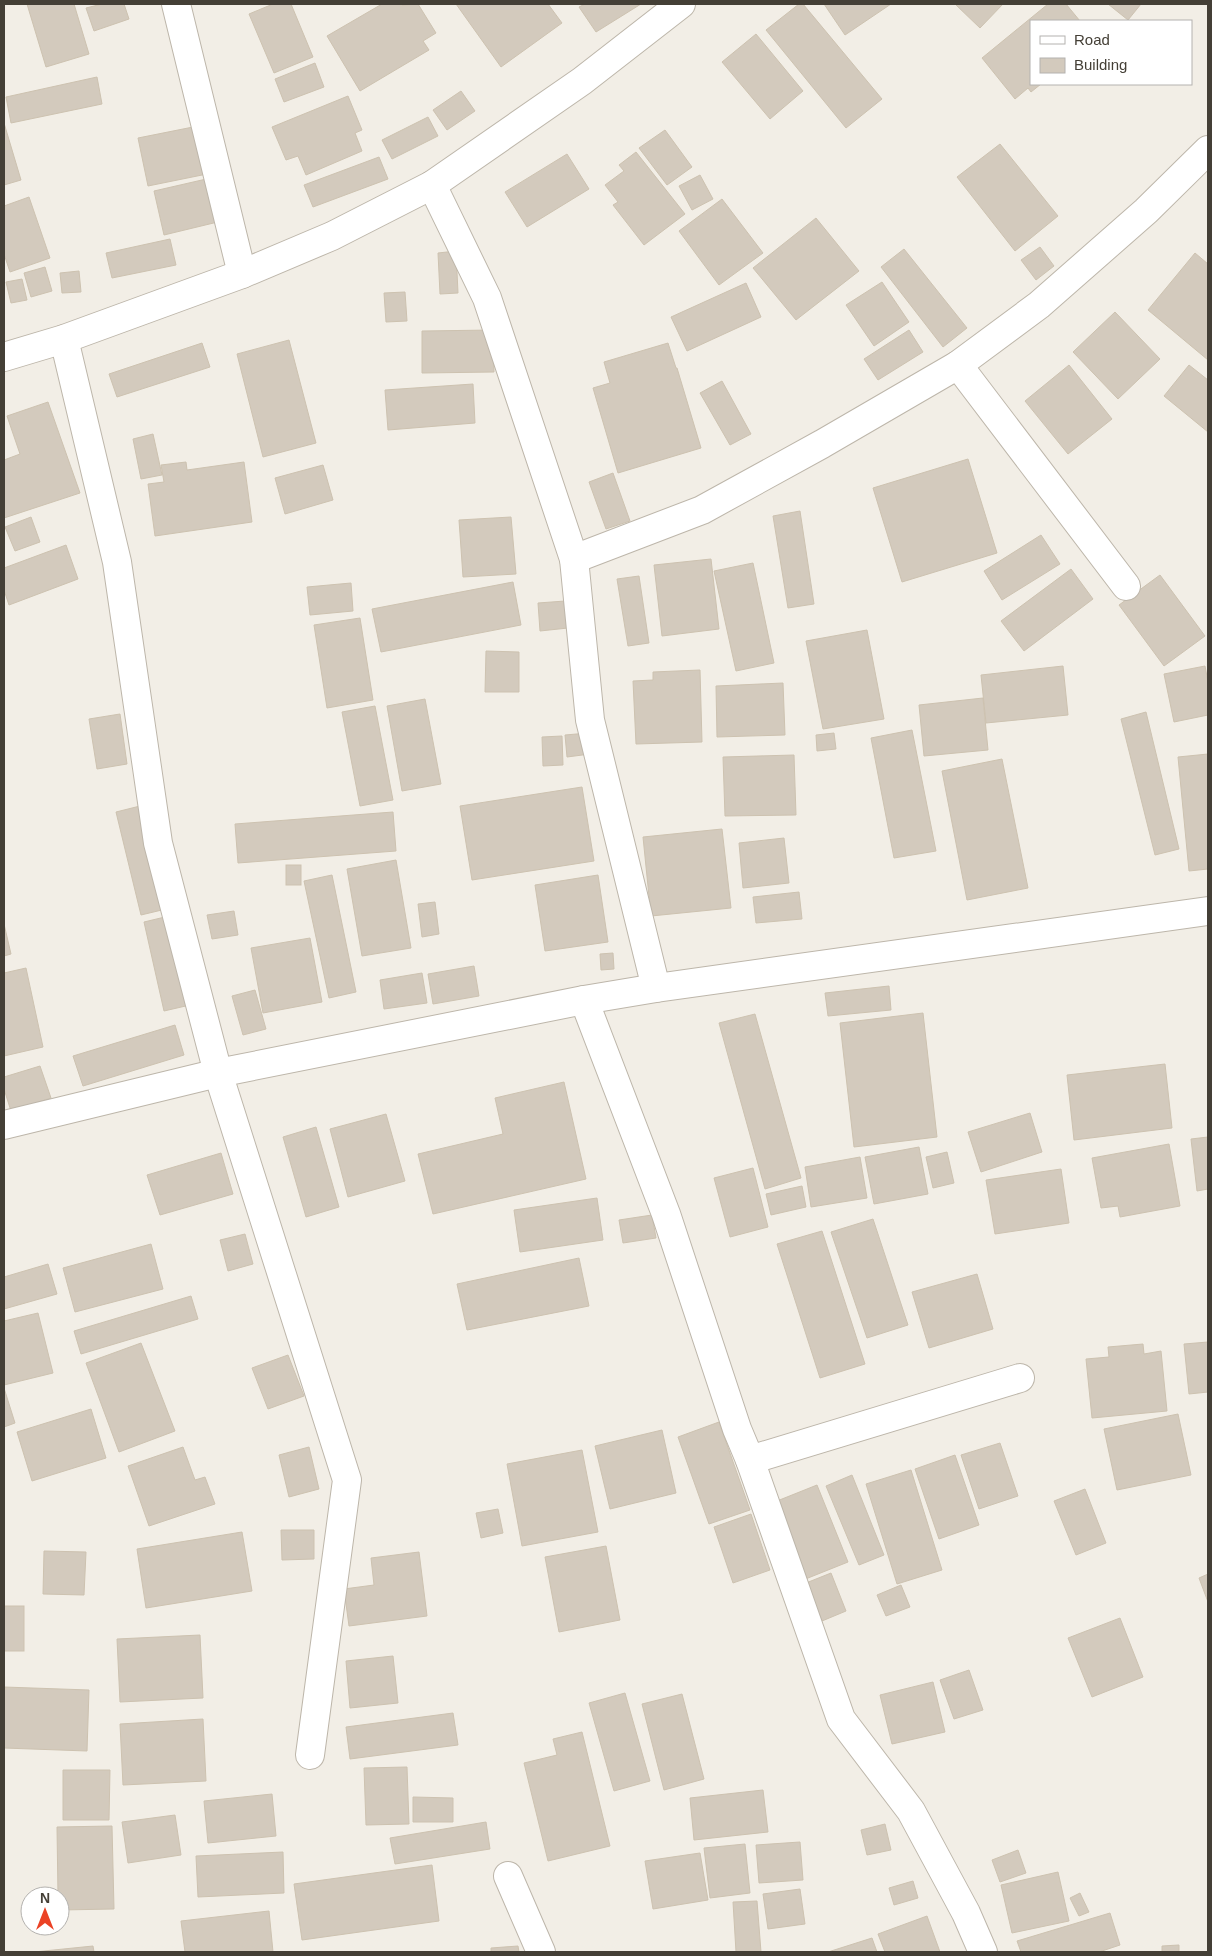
<svg xmlns="http://www.w3.org/2000/svg" width="1212" height="1956" viewBox="0 0 1212 1956" font-family="Helvetica,sans-serif">
  <style>
    .building { fill: #d3cabd; stroke: #cdc2b0 }
    .lines { fill: none; stroke-linecap: round; stroke-linejoin: round }
    .minor-casing { stroke: #bdb6aa; stroke-width: 30 }
    .minor { stroke: #fff; stroke-width: 28 }
  </style>
  <rect width="100%" height="100%" fill="#f2eee6"/>
  <g class="building">
    <polygon points="27,4 74,4 89,54 46,67"/>
    <polygon points="102,4 124,4 129,19 94,31 86,8"/>
    <polygon points="273,4 291,4 313,57 274,73 249,14"/>
    <polygon points="382,4 401,4 402,5 418,4 436,33 423,41 429,50 360,91 327,36"/>
    <polygon points="456,4 548,4 562,23 501,67"/>
    <polygon points="585,4 641,4 596,32 579,7"/>
    <polygon points="799,4 803,4 882,99 846,128 766,30"/>
    <polygon points="824,4 891,4 845,35"/>
    <polygon points="955,4 1003,4 980,28"/>
    <polygon points="1048,4 1066,4 1080,21 1031,21 1031,84 1041,84 1031,92 1028,88 1015,99 982,58"/>
    <polygon points="1108,4 1141,4 1128,20"/>
    <polygon points="756,34 803,91 770,119 722,62"/>
    <polygon points="315,63 324,87 284,102 275,79"/>
    <polygon points="97,77 102,104 11,123 6,97"/>
    <polygon points="461,91 475,111 447,130 433,110"/>
    <polygon points="348,96 362,130 355,133 362,151 306,175 298,156 286,160 272,127"/>
    <polygon points="428,117 438,136 392,159 382,140"/>
    <polygon points="4,123 21,180 4,185"/>
    <polygon points="203,125 212,173 148,186 138,138"/>
    <polygon points="665,130 692,167 667,185 639,148"/>
    <polygon points="1000,144 1058,216 1015,251 957,177"/>
    <polygon points="636,152 685,214 644,245 613,205 618,202 605,185 624,171 619,165"/>
    <polygon points="567,154 589,189 527,227 505,192"/>
    <polygon points="379,157 388,179 313,207 304,185"/>
    <polygon points="700,175 713,199 692,210 679,186"/>
    <polygon points="215,177 226,220 164,235 154,191"/>
    <polygon points="29,197 50,258 10,272 4,254 4,206"/>
    <polygon points="722,199 763,253 719,285 679,231"/>
    <polygon points="816,218 859,271 796,320 753,268"/>
    <polygon points="170,239 176,265 112,278 106,253"/>
    <polygon points="1040,247 1054,266 1036,280 1021,260"/>
    <polygon points="904,249 967,328 943,347 881,267"/>
    <polygon points="456,251 458,293 440,294 438,253"/>
    <polygon points="1195,253 1208,264 1208,360 1148,310"/>
    <polygon points="45,267 52,291 31,297 24,273"/>
    <polygon points="79,271 81,292 62,293 60,273"/>
    <polygon points="22,279 27,300 11,303 6,282"/>
    <polygon points="882,282 909,322 874,346 846,305"/>
    <polygon points="746,283 761,317 687,351 671,317"/>
    <polygon points="405,292 407,321 386,322 384,293"/>
    <polygon points="1115,312 1160,359 1118,399 1073,352"/>
    <polygon points="493,330 494,372 422,373 422,331"/>
    <polygon points="909,330 923,352 878,380 864,359"/>
    <polygon points="289,340 316,443 263,457 237,354"/>
    <polygon points="202,343 210,367 117,397 109,374"/>
    <polygon points="668,343 676,368 677,368 701,448 618,473 593,388 610,383 604,362"/>
    <polygon points="1069,365 1112,419 1068,454 1025,401"/>
    <polygon points="1189,365 1208,380 1208,432 1164,396"/>
    <polygon points="722,381 751,434 730,445 700,393"/>
    <polygon points="473,384 475,423 388,430 385,390"/>
    <polygon points="48,402 80,493 4,518 4,460 20,454 7,416"/>
    <polygon points="153,434 162,475 141,479 133,439"/>
    <polygon points="968,459 997,553 902,582 873,488"/>
    <polygon points="186,462 187,470 244,462 252,522 155,536 148,484 164,482 161,465"/>
    <polygon points="323,465 333,500 285,514 275,478"/>
    <polygon points="613,473 630,521 606,529 589,482"/>
    <polygon points="800,511 814,604 788,608 773,516"/>
    <polygon points="31,517 40,542 15,551 5,527"/>
    <polygon points="511,517 516,574 463,577 459,520"/>
    <polygon points="1041,535 1060,564 1002,600 984,571"/>
    <polygon points="66,545 78,579 9,605 4,590 4,568"/>
    <polygon points="711,559 719,629 662,636 654,565"/>
    <polygon points="753,563 774,663 736,671 714,571"/>
    <polygon points="1071,569 1093,599 1024,651 1001,621"/>
    <polygon points="1160,575 1205,636 1164,666 1119,605"/>
    <polygon points="639,576 649,643 628,646 617,579"/>
    <polygon points="513,582 521,625 381,652 372,609"/>
    <polygon points="351,583 353,611 310,615 307,587"/>
    <polygon points="565,601 568,628 540,631 538,603"/>
    <polygon points="360,618 373,700 327,708 314,625"/>
    <polygon points="867,630 884,719 823,729 806,641"/>
    <polygon points="486,651 519,652 519,692 485,692"/>
    <polygon points="1063,666 1068,715 986,723 981,675"/>
    <polygon points="1205,666 1208,682 1208,715 1174,722 1164,674"/>
    <polygon points="700,670 702,742 636,744 633,681 653,680 653,672"/>
    <polygon points="783,683 785,735 717,737 716,686"/>
    <polygon points="983,698 988,750 924,756 919,705"/>
    <polygon points="425,699 441,784 402,791 387,706"/>
    <polygon points="375,706 393,800 360,806 342,712"/>
    <polygon points="1146,712 1179,849 1155,855 1121,719"/>
    <polygon points="120,714 127,764 97,769 89,719"/>
    <polygon points="912,730 936,851 894,858 871,738"/>
    <polygon points="588,733 590,754 567,757 565,735"/>
    <polygon points="834,733 836,749 817,751 816,735"/>
    <polygon points="562,736 563,765 543,766 542,737"/>
    <polygon points="1208,754 1208,869 1189,871 1178,757"/>
    <polygon points="794,755 796,815 725,816 723,757"/>
    <polygon points="1002,759 1028,888 967,900 942,771"/>
    <polygon points="582,787 594,861 472,880 460,806"/>
    <polygon points="140,806 166,909 141,915 116,812"/>
    <polygon points="393,812 396,851 238,863 235,824"/>
    <polygon points="722,829 731,908 651,916 643,837"/>
    <polygon points="784,838 789,883 743,888 739,843"/>
    <polygon points="396,860 411,948 362,956 347,869"/>
    <rect x="286" y="865" width="15" height="20"/>
    <polygon points="332,875 356,992 329,998 304,881"/>
    <polygon points="598,875 608,942 545,951 535,885"/>
    <polygon points="799,892 802,919 756,923 753,897"/>
    <polygon points="435,902 439,934 422,937 418,904"/>
    <polygon points="234,911 238,935 212,939 207,915"/>
    <polygon points="169,916 190,1005 164,1011 144,922"/>
    <polygon points="4,924 11,954 4,956"/>
    <polygon points="310,938 322,1002 263,1013 251,948"/>
    <polygon points="613,953 614,969 601,970 600,954"/>
    <polygon points="474,966 479,996 433,1004 428,974"/>
    <polygon points="26,968 43,1047 4,1056 4,973"/>
    <polygon points="422,973 427,1003 384,1009 380,980"/>
    <polygon points="889,986 891,1010 828,1016 825,993"/>
    <polygon points="255,990 266,1029 243,1035 232,996"/>
    <polygon points="923,1013 937,1137 854,1147 840,1023"/>
    <polygon points="755,1014 801,1178 765,1189 719,1023"/>
    <polygon points="175,1025 184,1055 83,1086 73,1056"/>
    <polygon points="1165,1064 1172,1128 1074,1140 1067,1075"/>
    <polygon points="40,1066 51,1098 11,1111 4,1089 4,1077"/>
    <polygon points="564,1082 586,1179 433,1214 418,1154 503,1134 495,1098"/>
    <polygon points="1030,1113 1042,1152 981,1172 968,1132"/>
    <polygon points="386,1114 405,1181 348,1197 330,1129"/>
    <polygon points="316,1127 339,1207 306,1217 283,1137"/>
    <polygon points="1208,1137 1208,1189 1197,1191 1191,1139"/>
    <polygon points="1169,1144 1180,1206 1120,1217 1118,1206 1101,1208 1092,1158"/>
    <polygon points="919,1147 928,1194 874,1204 865,1157"/>
    <polygon points="947,1152 954,1183 933,1188 926,1157"/>
    <polygon points="221,1153 233,1194 160,1215 147,1175"/>
    <polygon points="860,1157 867,1198 811,1207 805,1167"/>
    <polygon points="753,1168 768,1227 730,1237 714,1178"/>
    <polygon points="1061,1169 1069,1223 995,1234 986,1180"/>
    <polygon points="802,1186 806,1207 771,1215 766,1194"/>
    <polygon points="597,1198 603,1240 520,1252 514,1210"/>
    <polygon points="652,1215 656,1238 623,1243 619,1220"/>
    <polygon points="873,1219 908,1325 867,1338 831,1232"/>
    <polygon points="822,1231 865,1364 820,1378 777,1244"/>
    <polygon points="245,1234 253,1264 228,1271 220,1240"/>
    <polygon points="151,1244 163,1289 75,1312 63,1268"/>
    <polygon points="579,1258 589,1306 467,1330 457,1284"/>
    <polygon points="48,1264 57,1294 4,1309 4,1277"/>
    <polygon points="977,1274 993,1329 929,1348 912,1292"/>
    <polygon points="191,1296 198,1319 81,1354 74,1331"/>
    <polygon points="38,1313 53,1373 4,1385 4,1321"/>
    <polygon points="1208,1342 1208,1392 1189,1394 1184,1344"/>
    <polygon points="141,1343 175,1431 119,1452 86,1363"/>
    <polygon points="1143,1344 1144,1354 1161,1351 1167,1411 1092,1418 1086,1359 1109,1357 1108,1347"/>
    <polygon points="288,1355 304,1396 268,1409 252,1368"/>
    <polygon points="4,1388 15,1423 4,1427"/>
    <polygon points="91,1409 106,1458 32,1481 17,1432"/>
    <polygon points="1178,1414 1191,1475 1117,1490 1104,1429"/>
    <polygon points="719,1422 750,1510 709,1524 678,1437"/>
    <polygon points="662,1430 676,1493 610,1509 595,1446"/>
    <polygon points="1000,1443 1018,1496 979,1509 961,1455"/>
    <polygon points="183,1447 195,1480 205,1477 215,1504 149,1526 128,1466"/>
    <polygon points="309,1447 319,1489 289,1497 279,1455"/>
    <polygon points="582,1450 598,1532 522,1546 507,1464"/>
    <polygon points="955,1455 979,1525 939,1539 915,1469"/>
    <polygon points="911,1470 942,1570 897,1584 866,1484"/>
    <polygon points="852,1475 884,1555 859,1565 826,1486"/>
    <polygon points="817,1485 848,1562 803,1580 772,1503"/>
    <polygon points="1085,1489 1106,1543 1076,1555 1054,1501"/>
    <polygon points="498,1509 503,1533 481,1538 476,1513"/>
    <polygon points="751,1514 770,1570 733,1583 714,1527"/>
    <polygon points="281,1530 314,1530 314,1559 282,1560"/>
    <polygon points="242,1532 252,1591 146,1608 137,1549"/>
    <polygon points="606,1546 620,1620 559,1632 545,1557"/>
    <polygon points="44,1551 86,1552 84,1595 43,1594"/>
    <polygon points="419,1552 427,1616 349,1626 344,1589 374,1585 371,1558"/>
    <polygon points="831,1573 846,1611 822,1621 806,1583"/>
    <polygon points="1208,1574 1208,1602 1199,1578"/>
    <polygon points="901,1585 910,1607 886,1616 877,1595"/>
    <rect x="4" y="1606" width="20" height="45"/>
    <polygon points="1120,1618 1143,1677 1092,1697 1068,1638"/>
    <polygon points="200,1635 203,1698 120,1702 117,1639"/>
    <polygon points="393,1656 398,1703 350,1708 346,1661"/>
    <polygon points="969,1670 983,1710 954,1719 940,1680"/>
    <polygon points="933,1682 945,1732 892,1744 880,1695"/>
    <polygon points="4,1687 89,1690 87,1751 4,1748"/>
    <polygon points="625,1693 650,1781 614,1791 589,1703"/>
    <polygon points="682,1694 704,1779 664,1790 642,1704"/>
    <polygon points="453,1713 458,1745 350,1759 346,1727"/>
    <polygon points="203,1719 206,1781 123,1785 120,1724"/>
    <polygon points="582,1732 610,1846 548,1861 524,1763 557,1755 553,1739"/>
    <polygon points="407,1767 409,1824 366,1825 364,1768"/>
    <polygon points="63,1770 110,1770 109,1820 63,1820"/>
    <polygon points="763,1790 768,1832 694,1840 690,1798"/>
    <polygon points="272,1794 276,1836 208,1843 204,1801"/>
    <polygon points="413,1797 453,1798 453,1822 413,1822"/>
    <polygon points="175,1815 181,1855 128,1863 122,1822"/>
    <polygon points="486,1822 490,1849 395,1864 390,1838"/>
    <polygon points="885,1824 891,1850 867,1855 861,1830"/>
    <polygon points="112,1826 114,1909 60,1910 60,1896 58,1896 57,1827"/>
    <polygon points="800,1842 803,1880 759,1883 756,1845"/>
    <polygon points="745,1844 750,1893 710,1898 704,1848"/>
    <polygon points="1018,1850 1026,1873 1000,1882 992,1860"/>
    <polygon points="283,1852 284,1893 198,1897 196,1856"/>
    <polygon points="700,1853 708,1900 653,1909 645,1861"/>
    <polygon points="432,1865 439,1921 302,1940 294,1884"/>
    <polygon points="1058,1872 1069,1921 1012,1933 1001,1885"/>
    <polygon points="913,1881 918,1898 894,1905 889,1888"/>
    <polygon points="800,1889 805,1924 768,1929 763,1894"/>
    <polygon points="1080,1893 1089,1912 1079,1916 1070,1898"/>
    <polygon points="757,1901 761,1952 736,1952 733,1902"/>
    <polygon points="269,1911 273,1952 185,1952 181,1921"/>
    <polygon points="1110,1913 1120,1945 1099,1952 1021,1952 1017,1941"/>
    <polygon points="927,1916 940,1952 885,1952 878,1934"/>
    <polygon points="872,1938 877,1952 828,1952"/>
    <polygon points="1179,1945 1179,1952 1162,1952 1162,1946"/>
    <polygon points="93,1946 94,1952 34,1952"/>
    <polygon points="518,1946 519,1952 491,1952 491,1948"/>
  </g>
  <g class="lines">
    <g class="minor-casing">
      <g id="minor">
        <polyline points="176,4 242,274"/>
        <polyline points="432,185 487,298 574,559 590,720 656,988"/>
        <polyline points="64,339 117,562 158,843 218,1073 347,1480 310,1755"/>
        <polyline points="4,357 64,339 242,274 332,236 432,185 582,81 681,4"/>
        <polyline points="958,365 1126,586"/>
        <polyline points="574,559 702,510 822,444 958,365 1039,305 1146,211 1208,150"/>
        <polyline points="584,1000 666,1214 737,1429 750,1460 841,1719 911,1811 966,1913 983,1952"/>
        <polyline points="4,1125 218,1073 584,1000 656,988 1208,911"/>
        <polyline points="750,1460 1020,1378"/>
        <polyline points="508,1876 541,1952"/>
      </g>
    </g>
    <use href="#minor" class="minor"/>
  </g>
  <rect width="1212" height="1956" fill="none" stroke="#443f36" stroke-width="10"/>
  <rect x="1030" y="20" width="162" height="65" fill="#ffffff" stroke="#b4b2af"/>
  <rect x="1040" y="36" width="25" height="8" fill="#ffffff" stroke="#b4b2af"/>
  <text x="1074" y="45" font-size="15" fill="#443f36">Road</text>
  <rect x="1040" y="58" width="25" height="15" fill="#d3cabd" stroke="#b4b2af"/>
  <text x="1074" y="70" font-size="15" fill="#443f36">Building</text>
  <g transform="translate(45 1911)"><circle r="24" fill="#ffffff" stroke="#b4b2af"/>
  <path d="M0-4L9 19L0 12L-9 19Z" fill="#eb4225"/>
  <text y="-8" font-size="14" font-weight="bold" text-anchor="middle" fill="#443f36">N</text>
  </g>
</svg>
